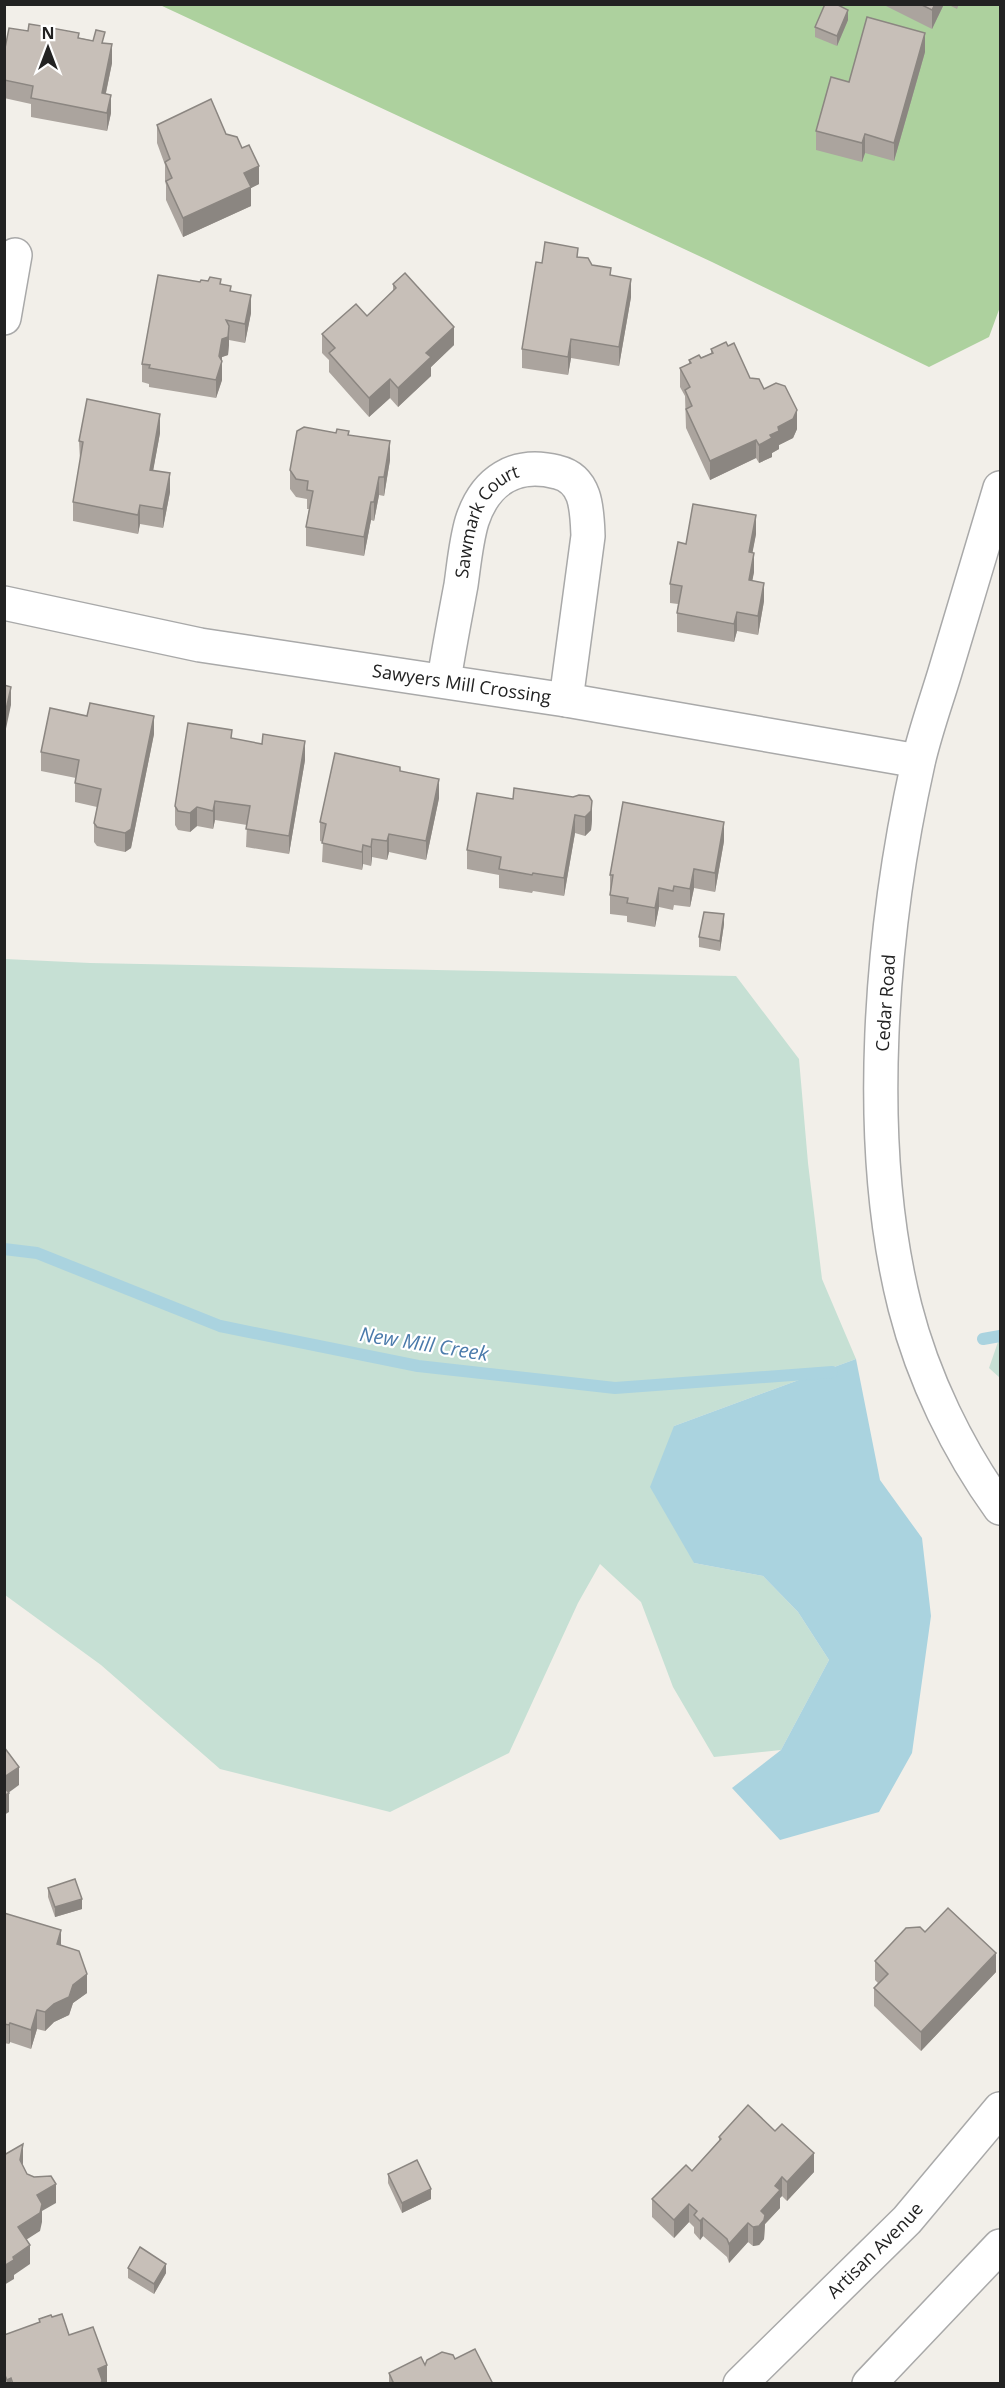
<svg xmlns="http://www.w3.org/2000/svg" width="1005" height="2388" viewBox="0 0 1005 2388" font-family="'Open Sans',sans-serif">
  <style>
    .forest { fill: #add19e }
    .wetland { fill: #c6e0d4 }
    .water { fill: #aad3df }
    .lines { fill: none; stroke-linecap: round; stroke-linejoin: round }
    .stream { stroke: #aad3df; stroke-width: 12 }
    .minor-casing { stroke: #a9a9a9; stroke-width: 36 }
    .tertiary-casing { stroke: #a9a9a9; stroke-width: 36 }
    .minor { stroke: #fff; stroke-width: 33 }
    .tertiary { stroke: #fff; stroke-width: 33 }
    .wall { fill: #aba49e }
    .shaded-wall { fill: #8b8681 }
    .building { fill: #c7bfb8; stroke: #8b8681; stroke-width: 1.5 }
    .labels { text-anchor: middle; stroke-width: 4.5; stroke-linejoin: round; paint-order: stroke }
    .street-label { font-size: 18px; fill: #222; stroke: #fff }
    .water-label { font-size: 20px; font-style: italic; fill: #4a7aab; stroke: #fff }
  </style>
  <rect width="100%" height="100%" fill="#f2efe9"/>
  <polygon class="forest" points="160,5 1000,5 1000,307 989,337 929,367 712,262"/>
  <g class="wetland">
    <polygon points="5,959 90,963 736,976 799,1059 808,1163 822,1279 856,1359 674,1426 694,1563 763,1576 798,1612 829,1660 781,1750 714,1757 673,1687 641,1602 600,1564 578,1603 509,1753 390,1812 220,1769 101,1665 5,1595"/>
    <polygon points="1000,1336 1000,1378 989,1368"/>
  </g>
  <polygon class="water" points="856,1359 880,1480 922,1538 931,1616 912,1753 879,1812 780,1840 732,1788 781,1750 829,1660 798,1612 763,1576 694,1563 650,1487 674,1426"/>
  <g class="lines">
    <g class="stream">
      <polyline points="4,1249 37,1253 220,1326 418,1366 615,1388 832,1372"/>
      <polyline points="983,1339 1000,1336"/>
    </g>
    <g class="minor-casing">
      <g id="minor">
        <polyline points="4,318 15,255"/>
        <path id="s1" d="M4 603 200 645 566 700 918 761"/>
        <path id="s2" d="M444 680C449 648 455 617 461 585 464 564 466 541 472 521 485 481 515 461 557 472 587 479 587 510 588 536L566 700"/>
        <path id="s3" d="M740 2384 907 2220 1000 2109"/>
        <polyline points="869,2384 1000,2246"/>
      </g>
    </g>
    <g class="tertiary-casing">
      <path id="tertiary" d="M1000 488C982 549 964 610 945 672 936 702 925 732 918 763 881 929 863 1141 905 1307 923 1378 958 1450 1000 1508"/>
    </g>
    <use href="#minor" class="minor"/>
    <use href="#tertiary" class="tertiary"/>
  </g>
  <g class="wall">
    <polygon points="882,4 944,4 932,29"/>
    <polygon points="947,4 959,4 957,9"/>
    <polygon points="848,20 837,46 815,37 815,27"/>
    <polygon points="42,30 105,43 112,63 106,93 111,113 107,131 31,117 31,104 4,98 4,53 28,31"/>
    <polygon points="925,52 894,161 865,153 862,162 816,150 816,131 849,82"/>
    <polygon points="157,125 226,134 259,184 251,188 251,206 183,237 166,200 166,185 165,181 165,165 157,143"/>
    <polygon points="578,257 611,275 631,297 619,366 571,358 568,375 522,368 522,349 542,263"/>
    <polygon points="200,282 221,284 231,291 251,313 245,343 229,340 228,355 222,357 222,380 216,398 149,387 149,384 142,382 142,364"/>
    <polygon points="393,284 454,345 431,367 431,376 398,407 390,398 369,417 329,372 329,360 322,353 322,334 367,316 393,292"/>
    <polygon points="711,349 764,389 797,429 793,438 779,445 779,449 772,453 772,457 759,463 756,458 710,480 686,428 685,396 680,387 680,368 689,364 689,360 701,358 711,353"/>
    <polygon points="160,433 153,470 170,492 163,528 140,524 138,534 73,521 73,502 80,460 79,441"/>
    <polygon points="349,435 390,460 384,496 379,495 374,521 371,520 364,556 306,546 306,527 309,509 307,509 307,499 296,497 290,489 290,470"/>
    <polygon points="756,534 752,553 754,572 752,580 764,601 758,635 737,631 734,642 677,632 677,613 678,604 670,603 670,584 686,544"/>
    <polygon points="154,734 131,848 125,852 97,846 94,842 94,823 97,807 75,802 75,783 76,778 41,771 41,752"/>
    <polygon points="232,738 305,760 289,854 246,847 247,825 215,820 213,829 197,826 190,832 178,830 175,825 175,806"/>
    <polygon points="400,771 439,798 426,860 389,852 387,860 372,857 371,866 363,864 362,870 322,862 323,842 320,841 320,822"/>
    <polygon points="573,797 592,820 591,830 585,836 575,833 564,896 533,891 532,893 499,888 499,875 467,869 467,850 513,799"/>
    <polygon points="724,841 715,892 694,888 690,907 674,905 673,910 659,907 655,927 627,922 627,916 610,914 610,875"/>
    <polygon points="724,924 720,951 699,947 699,937"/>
    <polygon points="48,1888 82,1909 55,1917 48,1897"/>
    <polygon points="4,1913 61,1945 87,1993 73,2003 69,2015 54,2022 45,2031 37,2029 31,2049 10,2042 9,2044 4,2043"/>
    <polygon points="925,1932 996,1972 921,2051 874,2006 874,1988 878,1983 875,1980 875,1961"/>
    <polygon points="719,2137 814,2172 787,2201 782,2196 780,2198 780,2208 765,2224 764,2239 759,2245 753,2246 748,2242 729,2263 727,2257 703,2236 700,2240 694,2233 694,2227 689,2222 674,2238 652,2217 652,2199 692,2171 719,2141"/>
    <polygon points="388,2174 431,2199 402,2213 388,2183"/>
    <polygon points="128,2268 166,2273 154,2294 128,2278"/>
    <polygon points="52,2317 69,2335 107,2384 4,2384 4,2335 39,2323 39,2319"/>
    <polygon points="455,2359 493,2384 389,2384 389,2373 425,2365"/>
  </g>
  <g class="shaded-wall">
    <polygon points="935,4 944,4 932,29 932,10"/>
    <polygon points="848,10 848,20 837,46 837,36"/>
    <polygon points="925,33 925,52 894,161 894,143"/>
    <polygon points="112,44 112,63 102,111 102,93"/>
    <polygon points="111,95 111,113 107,131 107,113"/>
    <polygon points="865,134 865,153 862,162 862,143"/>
    <polygon points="259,166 259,184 251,188 251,206 183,237 183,218 244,173"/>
    <polygon points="631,279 631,297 619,366 619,347"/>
    <polygon points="251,295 251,313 245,343 245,324"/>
    <polygon points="229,326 229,345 228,355 222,357 221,366 222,361 222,380 216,398 216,380 219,356 222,339"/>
    <polygon points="454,327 454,345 431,367 431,376 398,407 398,388 426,353"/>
    <polygon points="571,339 571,358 568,375 568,357"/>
    <polygon points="390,379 390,398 369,417 369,398"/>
    <polygon points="797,410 797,429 793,438 779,445 779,449 772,453 772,457 759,463 759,445"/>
    <polygon points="160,414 160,433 150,488 150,470"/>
    <polygon points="756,440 756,458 710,480 710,461"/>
    <polygon points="390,441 390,460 384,496 384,477"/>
    <polygon points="170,473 170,492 163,528 163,509"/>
    <polygon points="379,477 379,495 374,521 374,502"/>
    <polygon points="371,502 371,520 364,556 364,537"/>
    <polygon points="140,505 140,524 138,534 138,515"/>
    <polygon points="756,515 756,534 749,571 749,552"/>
    <polygon points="754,553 754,572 749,599 749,580"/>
    <polygon points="764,583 764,601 758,635 758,616"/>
    <polygon points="737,612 737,631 734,642 734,624"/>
    <polygon points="11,687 11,705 4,738 4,719"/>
    <polygon points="154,716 154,734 131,848 125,852 125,833"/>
    <polygon points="305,741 305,760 289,854 289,836"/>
    <polygon points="439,779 439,798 426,860 426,841"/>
    <polygon points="215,801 215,820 213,829 213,811"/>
    <polygon points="592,801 592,820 591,830 585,836 585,817"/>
    <polygon points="197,807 197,826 190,832 190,813"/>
    <polygon points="575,815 575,833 564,896 564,878"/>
    <polygon points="724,822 724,841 715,892 715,873"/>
    <polygon points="389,834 389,852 387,860 387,841"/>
    <polygon points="372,839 372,857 371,866 371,847"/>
    <polygon points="363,845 363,864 362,870 362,852"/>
    <polygon points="694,869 694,888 690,907 690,889"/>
    <polygon points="659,888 659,907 655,927 655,908"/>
    <polygon points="724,914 724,924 720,951 720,941"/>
    <polygon points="19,1767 19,1785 4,1796 4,1777"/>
    <polygon points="9,1793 9,1812 4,1815 4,1796"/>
    <polygon points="82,1899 82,1909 55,1917 55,1907"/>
    <polygon points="61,1930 61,1948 57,1944"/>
    <polygon points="996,1953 996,1972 921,2051 921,2032"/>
    <polygon points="87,1974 87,1993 73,2003 69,2015 54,2022 45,2031 45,2012 73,1985"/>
    <polygon points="37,2010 37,2029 31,2049 31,2030"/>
    <polygon points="10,2023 10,2042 9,2044 9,2025"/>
    <polygon points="23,2144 23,2163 20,2178 20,2160"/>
    <polygon points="814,2153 814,2172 787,2201 787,2182"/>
    <polygon points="782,2177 782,2196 780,2198 780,2208 765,2224 764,2239 759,2245 753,2246 753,2227 761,2211 775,2186"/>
    <polygon points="56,2184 56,2203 42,2211 42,2222 40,2231 18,2245 18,2227 37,2195"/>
    <polygon points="431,2189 431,2199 402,2213 402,2203"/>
    <polygon points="689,2204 689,2222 674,2238 674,2220"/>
    <polygon points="703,2218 703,2236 700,2240 700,2221"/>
    <polygon points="748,2223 748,2242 729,2263 729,2244"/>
    <polygon points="30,2245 30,2264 14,2275 14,2279 4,2285 4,2266 13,2257"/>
    <polygon points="166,2264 166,2273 154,2294 154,2284"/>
    <polygon points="107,2365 107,2384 98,2384 98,2369"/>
    <polygon points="11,2378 11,2384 7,2384 7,2380"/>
  </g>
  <g class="building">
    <polygon points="825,4 836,4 848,10 837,36 815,27"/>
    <polygon points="920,4 935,4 932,10"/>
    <polygon points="867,17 925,33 894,143 865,134 862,143 816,131 831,77 849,82"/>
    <polygon points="29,24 42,26 41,30 51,32 52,28 79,33 78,38 93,41 96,30 105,32 102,43 112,44 102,93 111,95 107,113 31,98 33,86 4,80 4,53 9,28 28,31"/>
    <polygon points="211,99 226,134 237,137 242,148 249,145 259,166 244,173 251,187 183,218 166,181 172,178 165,162 170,159 157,125"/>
    <polygon points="545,242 578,248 577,257 588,258 592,265 611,268 610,275 631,279 619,347 571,339 568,357 522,349 536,262 542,263"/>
    <polygon points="405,273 454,327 426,353 431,357 398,388 390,379 369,398 329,353 335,348 322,334 356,304 367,316 396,288 393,284"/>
    <polygon points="158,275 200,282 201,280 208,281 210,277 221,279 220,284 231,286 230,291 251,295 245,324 226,320 229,326 228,337 222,339 219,356 222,361 216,380 149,368 150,365 142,364"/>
    <polygon points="726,342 728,346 734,343 750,378 759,379 764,389 776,383 785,386 797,410 793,419 778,427 779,431 770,435 772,438 759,445 756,440 710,461 686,409 692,406 685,390 690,387 680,368 691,363 689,360 699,355 701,358 713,353 711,349"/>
    <polygon points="87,399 160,414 150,470 170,473 163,509 140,505 138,515 73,502 83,442 79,441"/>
    <polygon points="304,427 336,433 337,429 349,431 348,435 390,441 384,477 379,477 374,502 371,502 364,537 306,527 313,491 307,490 308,481 296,479 290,470 297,431"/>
    <polygon points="693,504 756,515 749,552 754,553 749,580 764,583 758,616 737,612 734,624 677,613 682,586 670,584 678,542 686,544"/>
    <polygon points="4,685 11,687 4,719"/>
    <polygon points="90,703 154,716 131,829 125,833 97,827 94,823 101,789 75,783 79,760 41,752 50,708 87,716"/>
    <polygon points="188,723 232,730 231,738 262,744 263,734 305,741 289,836 246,829 250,806 215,801 213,811 197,807 190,813 178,811 175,806"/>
    <polygon points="335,753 400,767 400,771 439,779 426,841 389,834 387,841 372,839 371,847 363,845 362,852 322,843 326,824 320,822"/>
    <polygon points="514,788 573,797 579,795 589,796 592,801 591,811 585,817 575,815 564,878 533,873 532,875 499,869 501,857 467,850 477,793 513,799"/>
    <polygon points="623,802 724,822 715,873 694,869 690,889 674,886 673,891 659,888 655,908 627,903 628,898 610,895 613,875 610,875"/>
    <polygon points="704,912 724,914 720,941 699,937"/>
    <polygon points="4,1747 19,1767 4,1777"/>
    <polygon points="4,1787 9,1793 4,1796"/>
    <polygon points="75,1879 82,1899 55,1907 48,1888"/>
    <polygon points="948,1908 996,1953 921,2032 874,1988 888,1974 875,1961 906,1928 920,1927 925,1932"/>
    <polygon points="4,1913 61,1930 57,1944 79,1951 87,1974 73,1985 69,1997 54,2004 45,2012 37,2010 31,2030 10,2023 9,2025 4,2024"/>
    <polygon points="748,2105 775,2131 782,2124 814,2153 787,2182 782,2177 775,2186 780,2190 761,2211 765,2215 764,2220 759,2226 753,2227 748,2223 729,2244 727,2239 703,2218 700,2221 694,2215 697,2211 689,2204 674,2220 652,2199 686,2165 692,2171 721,2139 719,2137"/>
    <polygon points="23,2144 20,2160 27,2174 34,2177 51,2176 56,2184 37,2195 42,2204 40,2213 18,2227 30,2245 13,2257 14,2260 4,2266 4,2155"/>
    <polygon points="417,2160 431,2189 402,2203 388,2174"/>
    <polygon points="140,2247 166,2264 154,2284 128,2268"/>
    <polygon points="62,2314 69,2335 93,2327 107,2365 98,2369 102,2380 101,2384 13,2384 11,2378 7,2380 4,2373 4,2335 40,2322 39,2319 51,2315 52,2317"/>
    <polygon points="475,2349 493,2384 394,2384 389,2373 421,2357 425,2365 427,2360 442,2352 453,2355 455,2359"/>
  </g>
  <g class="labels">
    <g class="street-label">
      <text dy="6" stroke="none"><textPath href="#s2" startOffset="168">Sawmark Court</textPath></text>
      <text dy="6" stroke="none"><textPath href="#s1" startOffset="465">Sawyers Mill Crossing</textPath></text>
      <text transform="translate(886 1003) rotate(-86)" y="6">Cedar Road</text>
      <text dy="6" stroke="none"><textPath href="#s3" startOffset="190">Artisan Avenue</textPath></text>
    </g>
    <g class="water-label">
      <text transform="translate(424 1344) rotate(9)" y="7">New Mill Creek</text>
    </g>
  </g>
  <rect width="1005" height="2388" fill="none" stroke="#222222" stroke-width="12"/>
  <g transform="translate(48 48)" stroke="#ffffff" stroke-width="4.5" paint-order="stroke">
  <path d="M0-4.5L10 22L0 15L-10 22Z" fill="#222222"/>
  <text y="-9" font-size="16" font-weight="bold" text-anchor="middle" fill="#222222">N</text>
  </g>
</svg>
